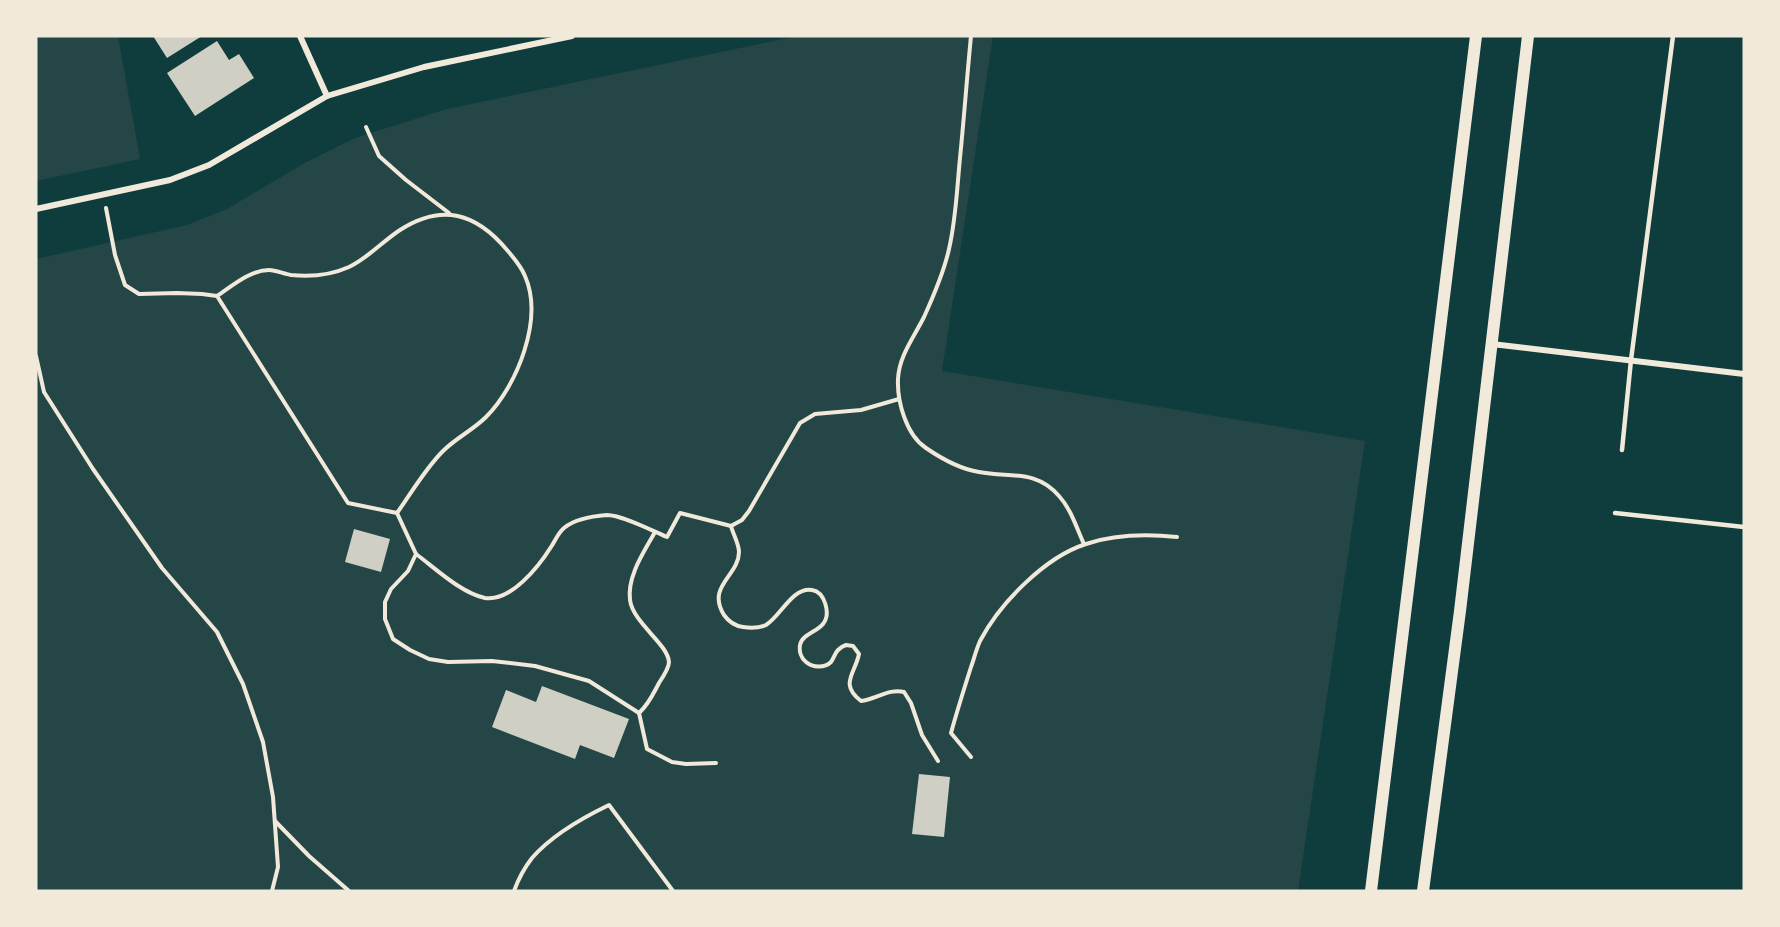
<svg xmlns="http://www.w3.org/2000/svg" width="1780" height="927" viewBox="0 0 1780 927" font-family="'Work Sans',sans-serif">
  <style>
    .green { fill: #244646 }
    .building { fill: #cfcfc3 }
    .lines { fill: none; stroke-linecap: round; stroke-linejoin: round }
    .path { stroke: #f1e9da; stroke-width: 4 }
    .service { stroke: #f1e9da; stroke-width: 4.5 }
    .minor { stroke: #f1e9da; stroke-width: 6 }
    .secondary { stroke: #f1e9da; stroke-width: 12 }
  </style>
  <rect width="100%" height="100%" fill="#0f3d3e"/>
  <g class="green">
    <polygon points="36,36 118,36 140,159 36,181"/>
    <polygon points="798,36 993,36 942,371 1365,441 1298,891 36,891 36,259 187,225 227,209 303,164 355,138 447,109"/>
  </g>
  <g class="building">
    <polygon points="153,36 202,36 167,58"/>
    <polygon points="217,41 229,60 239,54 254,78 195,116 167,73"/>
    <polygon points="354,529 390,539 381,572 345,562"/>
    <polygon points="542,686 629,719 614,758 580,745 575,759 492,727 506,690 536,702"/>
    <polygon points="919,774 950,777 944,837 912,834"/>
  </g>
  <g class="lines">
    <g class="path">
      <path d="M971 36C967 77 964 118 960 158 957 188 956 219 949 249 944 272 934 295 924 317 914 337 899 356 898 379 897 401 906 435 926 448 942 459 960 469 979 472 1010 478 1036 469 1059 496 1071 509 1077 529 1084 544"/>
      <polyline points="366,127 379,156 406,180 449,213"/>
      <path d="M106 208 115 255 125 285 139 294 177 293 202 294 217 296 348 503 397 513C412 492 425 469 443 451 456 438 473 430 486 417 517 386 544 319 525 276 521 266 514 258 507 250 476 213 442 203 400 230 383 241 368 258 349 267 331 275 310 277 291 275 284 274 276 270 269 270 250 270 232 286 217 296"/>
      <polyline points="36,356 44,392 93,469 162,568 217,632 243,684 263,742 273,797 278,867 272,891"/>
      <polyline points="397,513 416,554 408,571 391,589 385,602 385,619 393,639 410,650 429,659 448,662 492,661 535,666 589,681 639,713 647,749 672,762 686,764 716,763"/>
      <path d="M731 526C733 534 739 544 739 552 739 576 706 586 724 615 729 622 735 626 743 627 750 628 759 628 766 625 781 616 792 587 812 590 825 592 831 614 823 624 817 632 802 634 800 645 799 651 801 658 806 662 813 668 825 668 831 662 834 658 835 653 838 650 840 648 843 646 846 645L853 646 859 654C855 674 839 684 861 701 876 699 890 688 904 692L911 703 922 735 938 761"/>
      <path d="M416 554C435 568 461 593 485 598 511 602 539 566 551 547 555 541 558 533 564 528 575 519 593 516 607 515 622 515 653 531 667 537L680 513 731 526 742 520 749 511 800 423 815 414 861 410 899 399"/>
      <path d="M639 713C649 704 653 694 659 683 663 677 669 668 669 662 668 644 633 623 630 600 627 576 644 552 655 532"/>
      <path d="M971 757 951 733C957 711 964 689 971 667 974 659 976 650 980 641 1000 603 1045 557 1086 544 1116 534 1147 534 1177 537"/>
      <polyline points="275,821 309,856 349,891"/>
      <path d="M514 891C518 880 525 867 532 858 552 835 582 818 609 805L673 891"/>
    </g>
    <g class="service">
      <polyline points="1622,450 1631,360 1673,36"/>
      <polyline points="1615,513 1744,527"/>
    </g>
    <g class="minor">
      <polyline points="300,36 327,96"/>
      <polyline points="36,209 170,180 209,165 327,96 424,67 572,36"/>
      <polyline points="1492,344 1744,374"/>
    </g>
    <g class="secondary">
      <polyline points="1371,891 1476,36"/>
      <polyline points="1423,891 1460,611 1528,36"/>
    </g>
  </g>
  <rect width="1780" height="927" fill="none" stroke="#f1e9da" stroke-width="75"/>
</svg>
